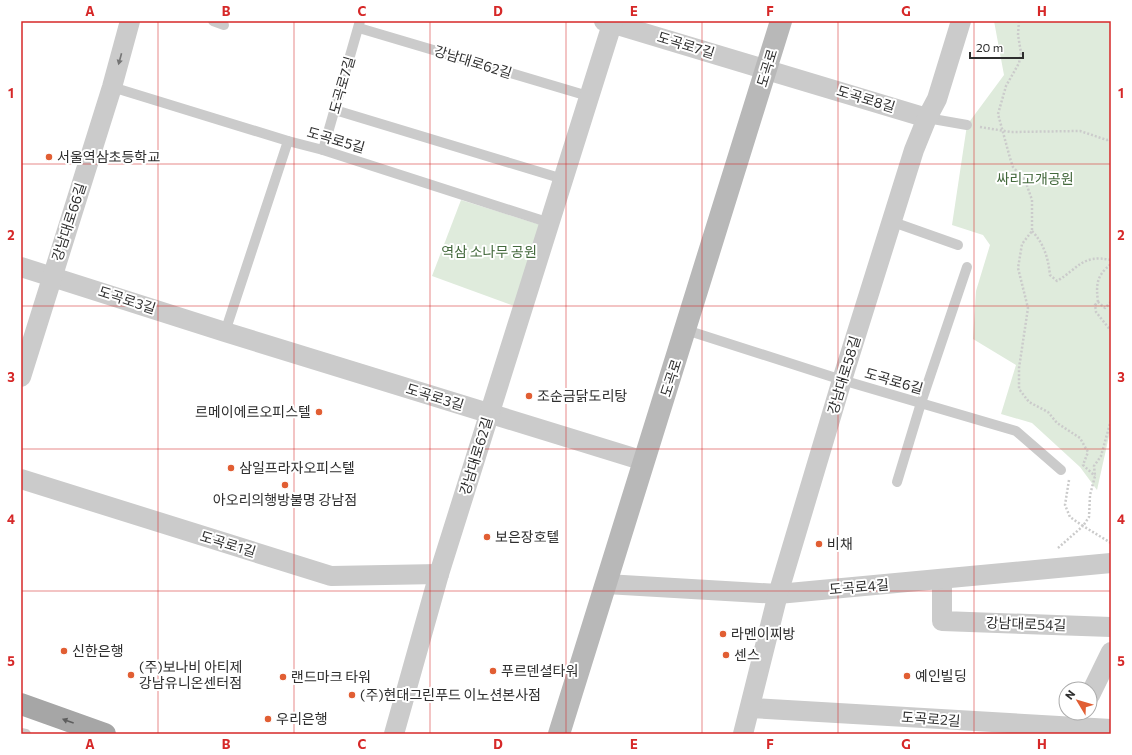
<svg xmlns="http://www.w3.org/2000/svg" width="1132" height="755" viewBox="0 0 1132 755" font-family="Commissioner,'Noto Sans KR',sans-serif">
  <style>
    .green { fill: #dfebdc }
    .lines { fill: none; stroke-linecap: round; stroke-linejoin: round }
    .path { stroke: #cbcbcb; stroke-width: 2.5; stroke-dasharray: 2 2; stroke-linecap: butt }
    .service { stroke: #cbcbcb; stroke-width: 10 }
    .minor { stroke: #cbcbcb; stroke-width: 20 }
    .secondary { stroke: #b8b8b8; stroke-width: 22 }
    .primary { stroke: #a6a6a6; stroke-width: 22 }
    .oneway { fill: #757575 }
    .oneway2 { fill: #5e5e5e }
    .grid { fill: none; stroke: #d62828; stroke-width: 1; stroke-opacity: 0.55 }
    .poi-dot { fill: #e15e33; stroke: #fff; stroke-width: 1.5 }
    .labels { text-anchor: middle; stroke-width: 4; stroke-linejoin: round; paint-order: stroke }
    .street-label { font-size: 14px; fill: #2e2e2e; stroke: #fff }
    .poi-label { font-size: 14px; fill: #2e2e2e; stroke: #fff; text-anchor: start }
    .park-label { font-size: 14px; fill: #43693c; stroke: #fff }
    .neatline { fill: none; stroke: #d62828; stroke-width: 1.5 }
    .grid-label { font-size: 13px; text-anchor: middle; font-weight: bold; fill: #d62828 }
  </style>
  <rect width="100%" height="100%" fill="#fff"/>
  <g class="green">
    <polygon points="994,21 1111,21 1111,427 1097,490 1080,467 1032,423 1001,414 1016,365 973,339 976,291 990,245 983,235 952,225 967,125 1004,75"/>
    <polygon points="461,200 544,226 517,307 432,276"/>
  </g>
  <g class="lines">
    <g class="path">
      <polyline points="1019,21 1018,35 1021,53 1019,63 1006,86 998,114 1010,158 1013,167 1025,180 1032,200 1032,231 1022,244 1018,268 1028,308 1019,368 1019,389 1029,402 1048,412 1057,423 1080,438 1088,452 1083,465 1095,476"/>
      <polyline points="980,127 1011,132 1080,131 1107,140 1111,139"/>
      <path d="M1032 231C1044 244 1048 257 1050 275L1057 281C1079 268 1082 254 1111 260"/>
      <path d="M1098 302C1096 285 1096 276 1111 264"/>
      <polyline points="1111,302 1105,308 1098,302 1095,305 1096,312 1111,331"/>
      <polyline points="1069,480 1065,505 1070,517 1083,526 1089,517 1090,495 1095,476 1094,466 1101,456 1111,420"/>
      <polyline points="1058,548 1083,526 1111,543"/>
    </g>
    <g class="service">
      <polyline points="213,21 224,25"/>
      <polyline points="359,28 588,96"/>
      <polyline points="112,87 288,141 323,150 550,223"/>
      <polyline points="335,110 563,179"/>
      <polyline points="927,118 967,125"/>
      <polyline points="323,150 360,21"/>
      <polyline points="893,222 958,245"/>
      <polyline points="686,330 842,380 1016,431 1061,470"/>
      <polyline points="225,332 288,141"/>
      <polyline points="897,482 921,403 967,267"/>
      <polyline points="21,733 26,734"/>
    </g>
    <g class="minor">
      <polyline points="604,21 927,118"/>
      <polyline points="21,267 225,332 644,461"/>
      <polyline points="21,377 112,87 130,21"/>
      <polyline points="21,479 331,576 439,574"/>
      <polyline points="942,579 942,621 1111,627"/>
      <polyline points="606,584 778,594 1111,563"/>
      <polyline points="1090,695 1111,652"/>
      <polyline points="751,708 1111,729"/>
      <polyline points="394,734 439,574 613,21"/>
      <polyline points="743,734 778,594 842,380 914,150 927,118 937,99 961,21"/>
    </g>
    <polyline class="secondary" points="559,734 781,21"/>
    <polyline class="primary" points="21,704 105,734"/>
  </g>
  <defs><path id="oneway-solid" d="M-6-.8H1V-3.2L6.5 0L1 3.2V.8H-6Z"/></defs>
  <use class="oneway" href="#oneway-solid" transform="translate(120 59) rotate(105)"/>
  <use class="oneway2" href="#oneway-solid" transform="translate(68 721) rotate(-160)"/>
  <path class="grid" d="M158 21V734M294 21V734M430 21V734M566 21V734M702 21V734M838 21V734M974 21V734M21 164H1111M21 306H1111M21 449H1111M21 591H1111"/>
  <g class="poi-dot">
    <circle cx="49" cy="157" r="4"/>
    <circle cx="529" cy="396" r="4"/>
    <circle cx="319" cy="412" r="4"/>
    <circle cx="231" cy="468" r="4"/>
    <circle cx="285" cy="485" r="4"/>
    <circle cx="487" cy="537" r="4"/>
    <circle cx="819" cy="544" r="4"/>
    <circle cx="723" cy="634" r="4"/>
    <circle cx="64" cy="651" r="4"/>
    <circle cx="726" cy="655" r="4"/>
    <circle cx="493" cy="671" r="4"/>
    <circle cx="131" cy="675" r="4"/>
    <circle cx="907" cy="676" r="4"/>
    <circle cx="283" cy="677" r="4"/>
    <circle cx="352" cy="695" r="4"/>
    <circle cx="268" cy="719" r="4"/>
  </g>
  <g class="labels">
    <g class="street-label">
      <text transform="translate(686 45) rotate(17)" y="5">도곡로7길</text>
      <text transform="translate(473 62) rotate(17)" y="5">강남대로62길</text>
      <text transform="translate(767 68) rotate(-73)" y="5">도곡로</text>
      <text transform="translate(342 85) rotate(-74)" y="5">도곡로7길</text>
      <text transform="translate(866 99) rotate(17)" y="5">도곡로8길</text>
      <text transform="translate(336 140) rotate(16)" y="5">도곡로5길</text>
      <text transform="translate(69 222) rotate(-72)" y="5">강남대로66길</text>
      <text transform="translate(127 300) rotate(18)" y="5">도곡로3길</text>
      <text transform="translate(844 375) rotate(-73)" y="5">강남대로58길</text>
      <text transform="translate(671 378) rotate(-72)" y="5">도곡로</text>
      <text transform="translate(894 381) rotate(16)" y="5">도곡로6길</text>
      <text transform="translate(435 397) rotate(17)" y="5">도곡로3길</text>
      <text transform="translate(476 456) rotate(-73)" y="5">강남대로62길</text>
      <text transform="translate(228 544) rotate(17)" y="5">도곡로1길</text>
      <text transform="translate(859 587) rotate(-5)" y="5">도곡로4길</text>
      <text transform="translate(1026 624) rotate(2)" y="5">강남대로54길</text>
      <text transform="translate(931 719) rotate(4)" y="5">도곡로2길</text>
    </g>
    <g class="poi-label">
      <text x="57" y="162">서울역삼초등학교</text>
      <text x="537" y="401">조순금닭도리탕</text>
      <text x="311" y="417" text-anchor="end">르메이에르오피스텔</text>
      <text x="239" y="473">삼일프라자오피스텔</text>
      <text x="285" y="505" text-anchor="middle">아오리의행방불명 강남점</text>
      <text x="495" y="542">보은장호텔</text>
      <text x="827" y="549">비채</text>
      <text x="731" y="639">라멘이찌방</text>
      <text x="72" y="656">신한은행</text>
      <text x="734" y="660">센스</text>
      <text x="139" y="672">(주)보나비 아티제<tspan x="139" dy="16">강남유니온센터점</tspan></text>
      <text x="501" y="676">푸르덴셜타워</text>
      <text x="915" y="681">예인빌딩</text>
      <text x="291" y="682">랜드마크 타워</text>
      <text x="360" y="700">(주)현대그린푸드 이노션본사점</text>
      <text x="276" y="724">우리은행</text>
    </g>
    <g class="park-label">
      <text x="1035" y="184">싸리고개공원</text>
      <text x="489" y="257">역삼 소나무 공원</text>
    </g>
  </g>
  <rect width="1132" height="755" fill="none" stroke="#ffffff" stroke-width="44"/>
  <g transform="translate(1078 701) rotate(308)"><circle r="19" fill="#ffffff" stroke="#ababab"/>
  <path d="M0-3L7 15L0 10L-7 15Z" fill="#e15e33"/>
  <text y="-6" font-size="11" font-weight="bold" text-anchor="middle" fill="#2e2e2e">N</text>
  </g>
  <path d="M970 52v6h53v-6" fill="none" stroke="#2e2e2e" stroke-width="2"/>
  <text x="976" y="52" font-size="12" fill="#2e2e2e" stroke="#ffffff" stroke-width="3" paint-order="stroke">20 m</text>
  <rect x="22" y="22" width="1088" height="711" class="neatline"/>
  <g class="grid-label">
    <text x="90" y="16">A</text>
    <text x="226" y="16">B</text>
    <text x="362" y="16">C</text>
    <text x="498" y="16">D</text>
    <text x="634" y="16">E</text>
    <text x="770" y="16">F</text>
    <text x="906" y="16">G</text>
    <text x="1042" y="16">H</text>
    <text x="11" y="98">1</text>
    <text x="1121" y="98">1</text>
    <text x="11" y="240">2</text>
    <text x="1121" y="240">2</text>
    <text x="11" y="382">3</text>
    <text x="1121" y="382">3</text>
    <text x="11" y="524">4</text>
    <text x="1121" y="524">4</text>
    <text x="11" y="666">5</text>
    <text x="1121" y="666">5</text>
    <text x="90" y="749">A</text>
    <text x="226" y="749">B</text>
    <text x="362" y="749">C</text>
    <text x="498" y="749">D</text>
    <text x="634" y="749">E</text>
    <text x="770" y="749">F</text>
    <text x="906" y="749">G</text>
    <text x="1042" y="749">H</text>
  </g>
</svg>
